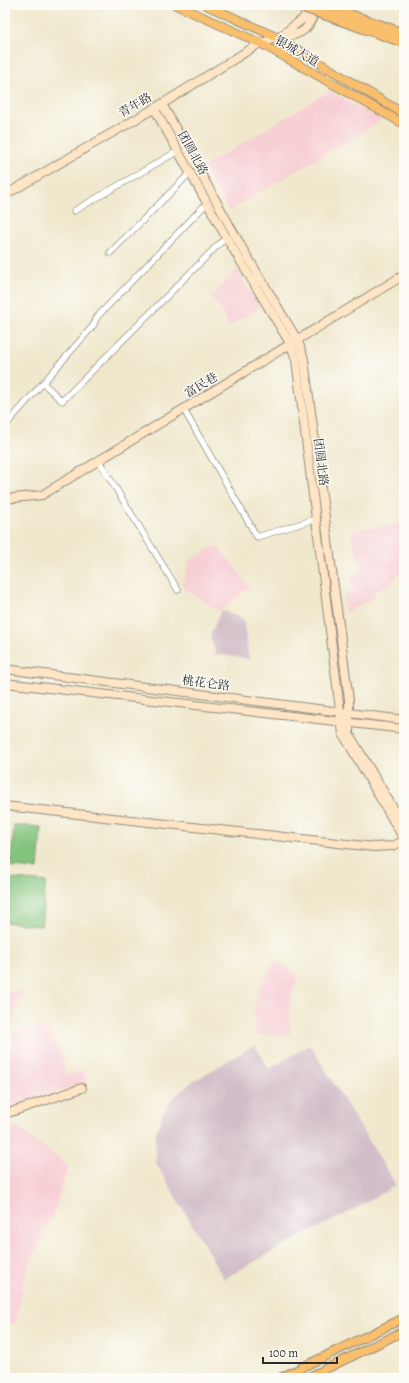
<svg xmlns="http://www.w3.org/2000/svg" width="409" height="1383" viewBox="0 0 409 1383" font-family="Alegreya,'Noto Serif SC',serif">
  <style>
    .built { fill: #f7cfd5 }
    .industrial { fill: #d2bdc8 }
    .green { fill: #83c57e; stroke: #577854 }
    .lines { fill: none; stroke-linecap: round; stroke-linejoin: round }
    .street-casing { stroke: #8e8a7c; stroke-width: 7 }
    .secondary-casing { stroke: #8e8a7c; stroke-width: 10 }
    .primary-casing { stroke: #8e8a7c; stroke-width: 10 }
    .highway-casing { stroke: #8e8a7c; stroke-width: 12 }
    .street { stroke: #fff; stroke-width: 5.5 }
    .secondary { stroke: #fde5c5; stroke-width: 8 }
    .primary { stroke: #f9bf6d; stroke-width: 8 }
    .highway { stroke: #f9bf6d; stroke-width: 10 }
    .highway-bridge-casing { stroke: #8e8a7c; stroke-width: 12; stroke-linecap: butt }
    .highway-bridge { stroke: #f9bf6d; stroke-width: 10 }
    .labels { text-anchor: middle; stroke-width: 3; stroke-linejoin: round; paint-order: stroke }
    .street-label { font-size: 12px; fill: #2b2b2b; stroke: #fdfcf7 }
  </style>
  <rect width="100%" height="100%" fill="#fdfcf7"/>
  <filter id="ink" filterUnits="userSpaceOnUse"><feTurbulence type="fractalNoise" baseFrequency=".025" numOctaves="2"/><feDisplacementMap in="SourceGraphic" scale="8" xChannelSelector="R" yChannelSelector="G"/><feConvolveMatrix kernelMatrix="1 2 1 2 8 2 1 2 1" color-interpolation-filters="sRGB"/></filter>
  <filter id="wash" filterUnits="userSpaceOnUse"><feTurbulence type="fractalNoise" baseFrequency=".012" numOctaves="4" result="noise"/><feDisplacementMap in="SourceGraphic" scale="16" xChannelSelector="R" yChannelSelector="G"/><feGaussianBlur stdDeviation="0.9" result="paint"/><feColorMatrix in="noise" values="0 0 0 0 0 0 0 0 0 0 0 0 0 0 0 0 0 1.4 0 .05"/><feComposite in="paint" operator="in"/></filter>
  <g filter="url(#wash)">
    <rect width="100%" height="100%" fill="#f0e8cd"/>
    <g class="built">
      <polygon points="330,91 382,120 229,211 203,167"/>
      <polygon points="237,269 260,307 229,326 212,297"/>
      <polygon points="404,523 404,570 388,585 375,592 374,598 345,613 344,595 353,590 351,576 363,569 349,531"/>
      <polygon points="217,545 250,587 219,611 182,587 189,561"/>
      <polygon points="276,960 298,975 290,1000 290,1034 256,1036 254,1010 256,1001 261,985"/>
      <polygon points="5,990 24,992 14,1014 14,1026 5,1025"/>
      <polygon points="45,1026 62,1055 66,1075 83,1070 87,1082 5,1109 5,1060 8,1060 14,1032"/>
      <polygon points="5,1125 15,1126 69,1166 54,1211 25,1276 16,1324 5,1325"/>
    </g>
    <g class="industrial">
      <polygon points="221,610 243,619 249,659 216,654 210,636"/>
      <polygon points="255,1045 269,1069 310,1045 396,1185 353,1210 288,1243 224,1279 156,1163 155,1136 162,1115 172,1099 192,1082"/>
    </g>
    <g class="green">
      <polygon points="14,825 41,827 38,869 11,867"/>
      <polygon points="5,878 46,882 41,926 5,922"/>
    </g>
  </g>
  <g filter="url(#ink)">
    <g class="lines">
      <g class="street-casing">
        <g id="street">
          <polyline points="207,203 97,317 93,326 43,383 62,401 226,237"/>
          <polyline points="74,211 178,151"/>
          <polyline points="110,253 190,173"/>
          <polyline points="184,410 257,537 316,519"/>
          <polyline points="5,426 43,383"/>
          <polyline points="99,461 178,590"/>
        </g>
      </g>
      <g class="secondary-casing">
        <g id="secondary">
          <path d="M308 5 304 18 278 38C304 35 308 31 317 6"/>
          <polyline points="162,104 241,246 298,341 304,359 349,700 349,734 404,826"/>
          <polyline points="154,108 226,237 291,345 296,360 343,734 404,839"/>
          <polyline points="5,195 162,104 260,43 278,38"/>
          <polyline points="5,499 42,495 404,275"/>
          <polyline points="5,669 404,720"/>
          <polyline points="5,683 404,729"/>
          <polyline points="5,806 374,847 392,846 404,841"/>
          <polyline points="5,1114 82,1088"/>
        </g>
      </g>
      <g class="primary-casing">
        <g id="primary">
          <polyline points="176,5 260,43 404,124"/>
          <polyline points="206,5 278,38 404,114"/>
          <polyline points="280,1378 404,1318"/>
          <polyline points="307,1378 404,1331"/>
        </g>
      </g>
      <g class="highway-casing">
        <g id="highway">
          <polyline points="321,5 404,34"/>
          <polyline points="324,14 404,42"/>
        </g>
      </g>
      <use href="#street" class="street"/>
      <use href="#secondary" class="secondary"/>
      <use href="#primary" class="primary"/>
      <use href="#highway" class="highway"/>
      <g class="highway-bridge-casing">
        <polyline id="highway-bridge" points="300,6 324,14"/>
      </g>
      <use href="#highway-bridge" class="highway-bridge"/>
    </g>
  </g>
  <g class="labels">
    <g class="street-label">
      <text transform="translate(297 51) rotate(30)" y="4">银城大道</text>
      <text transform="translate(135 105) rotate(-30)" y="4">青年路</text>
      <text transform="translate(193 153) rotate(61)" y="4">团圆北路</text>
      <text transform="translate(201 385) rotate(-31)" y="4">富民巷</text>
      <text transform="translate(321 462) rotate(83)" y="4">团圆北路</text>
      <text transform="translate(206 683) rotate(7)" y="4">桃花仑路</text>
    </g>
  </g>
  <rect width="409" height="1383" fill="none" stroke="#fdfcf7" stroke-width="20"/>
  <path d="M263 1357v6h74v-6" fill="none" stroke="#2b2b2b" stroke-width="2"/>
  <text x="269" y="1357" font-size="12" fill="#2b2b2b" stroke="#fdfcf7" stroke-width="3" paint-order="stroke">100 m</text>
</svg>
